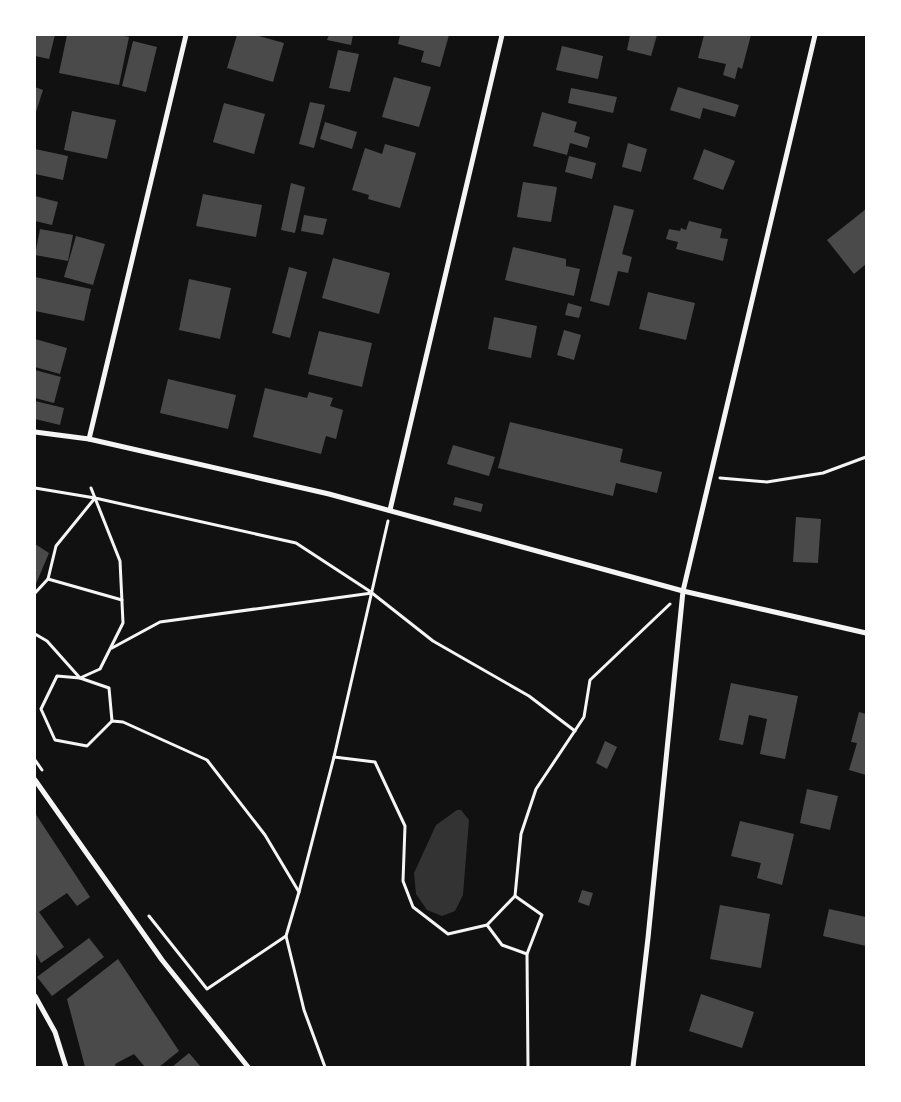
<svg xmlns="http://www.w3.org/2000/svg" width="901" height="1102" viewBox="0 0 901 1102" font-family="'Sofia Sans Condensed',sans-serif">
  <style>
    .water { fill: #333 }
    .building { fill: #4a4a4a }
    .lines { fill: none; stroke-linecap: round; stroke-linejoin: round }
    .path { stroke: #f5f5f5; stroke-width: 3 }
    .minor { stroke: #f5f5f5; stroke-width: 5 }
  </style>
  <rect width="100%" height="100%" fill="#111"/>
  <polygon class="water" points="457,810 461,810 469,820 463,895 455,911 442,916 427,910 416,894 414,873 436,825"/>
  <g class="building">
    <polygon points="35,35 55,35 49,59 35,56"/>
    <polygon points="67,35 120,35 129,37 119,85 59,73"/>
    <polygon points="237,35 255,35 284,43 273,82 227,68"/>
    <polygon points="329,35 353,35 351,45 327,40"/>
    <polygon points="400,35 449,35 440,67 421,62 424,51 398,44"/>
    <polygon points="630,35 657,35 651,56 627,50"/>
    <polygon points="704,35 751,35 742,69 738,67 735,79 723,75 726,64 698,58"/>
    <polygon points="133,41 157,47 146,92 122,86"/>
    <polygon points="562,46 603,56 598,79 556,70"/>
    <polygon points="338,50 359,54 350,92 329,88"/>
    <polygon points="394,77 431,87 419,127 382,117"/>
    <polygon points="35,87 43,90 35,115"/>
    <polygon points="678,87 739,105 735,117 703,108 700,119 670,110"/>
    <polygon points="571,88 617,97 613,113 568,103"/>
    <polygon points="310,102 325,105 314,148 299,144"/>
    <polygon points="224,103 265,114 254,154 213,142"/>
    <polygon points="72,111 116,120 107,159 64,150"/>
    <polygon points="542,112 577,122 574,132 590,137 587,148 570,143 567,155 533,146"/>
    <polygon points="325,122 357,132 352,149 320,139"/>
    <polygon points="628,143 647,149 641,172 622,167"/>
    <polygon points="385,144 416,153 400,208 368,199 369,195 352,190 365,148 382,154"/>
    <polygon points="35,149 68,156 63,180 35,174"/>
    <polygon points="704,149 735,161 723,190 693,179"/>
    <polygon points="569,156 596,163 592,179 565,172"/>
    <polygon points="523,182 557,187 551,222 517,217"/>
    <polygon points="291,183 305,187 295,233 281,230"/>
    <polygon points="203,194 262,205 256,237 196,226"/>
    <polygon points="35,196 58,202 52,225 35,221"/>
    <polygon points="614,205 634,210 622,254 632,257 628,273 618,271 609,306 590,301"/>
    <polygon points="866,209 866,264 854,274 827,240"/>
    <polygon points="304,215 327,219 323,235 301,231"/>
    <polygon points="689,221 722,229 720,238 728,239 723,261 676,249 678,242 666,239 669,229 680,231 681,228 686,230"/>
    <polygon points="40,229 73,235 68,261 35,255"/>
    <polygon points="76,236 105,244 93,285 64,277"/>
    <polygon points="513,247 566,259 566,266 580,269 574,296 505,280"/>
    <polygon points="333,258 390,273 379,314 322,298"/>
    <polygon points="289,267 307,272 290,338 272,333"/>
    <polygon points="35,277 91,289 84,321 35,311"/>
    <polygon points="189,279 231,288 220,339 179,330"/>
    <polygon points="648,292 695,303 686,340 639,329"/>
    <polygon points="568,303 582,307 579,318 565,315"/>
    <polygon points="494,317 537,326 531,358 488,349"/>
    <polygon points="564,330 581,335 574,360 557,355"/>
    <polygon points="319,331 372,343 362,387 308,374"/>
    <polygon points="35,339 67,348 60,374 35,367"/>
    <polygon points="35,370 61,377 54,403 35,398"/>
    <polygon points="168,379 236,395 228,429 160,413"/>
    <polygon points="265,388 307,398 309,392 333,398 330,406 343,410 336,439 326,436 321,454 253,437"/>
    <polygon points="35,401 64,408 60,425 35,419"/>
    <polygon points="510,422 623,449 620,462 662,472 657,493 616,483 613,496 498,468"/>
    <polygon points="453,445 495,457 489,476 447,464"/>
    <polygon points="455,497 483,504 481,512 453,505"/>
    <polygon points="796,517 821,519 818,563 793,562"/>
    <polygon points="35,544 49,553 35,586"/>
    <polygon points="731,683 798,696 785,759 760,754 767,719 749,715 743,745 719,740"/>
    <polygon points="859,712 866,714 866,775 849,770 857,743 851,742"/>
    <polygon points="605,741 617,747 607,769 596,763"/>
    <polygon points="807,789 838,796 830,830 800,823"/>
    <polygon points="35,813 90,897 77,906 67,893 39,912 64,947 41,963 35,952"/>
    <polygon points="740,821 794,834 782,885 757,878 761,863 731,856"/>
    <polygon points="582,890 593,893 589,906 578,902"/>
    <polygon points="720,905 770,914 761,968 710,959"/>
    <polygon points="829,909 866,917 866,946 823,936"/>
    <polygon points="89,938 104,957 52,996 37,977"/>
    <polygon points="118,959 179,1051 159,1067 145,1067 134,1054 115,1064 116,1067 85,1067 67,999"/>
    <polygon points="701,994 754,1012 742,1048 689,1031"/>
    <polygon points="189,1053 201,1067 172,1067"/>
  </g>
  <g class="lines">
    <g class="path">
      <polyline points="720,478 767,482 823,473 866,457"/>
      <polyline points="35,488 95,498 296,543 371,592"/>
      <polyline points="91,488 120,561 123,623 100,669 80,678 57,676 41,709 55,740 87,746 112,721 123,722 207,760 265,835 299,892"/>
      <polyline points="48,579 56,546 95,498"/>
      <polyline points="35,593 48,579 122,600"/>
      <polyline points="35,634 47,641 80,678 109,688 112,721"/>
      <polyline points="112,648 160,622 372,593 433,641 529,696 575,731"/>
      <polyline points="334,757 388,521"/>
      <polyline points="35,760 42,770"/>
      <polyline points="149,916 207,989 286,936"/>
      <polyline points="487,925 502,945 527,954 542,915 515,896"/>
      <polyline points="527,954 528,1067"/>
      <polyline points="325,1067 304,1010 286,936 299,892 334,757 375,762 405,826 403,881 413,907 448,934 487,925 515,896 521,834 536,789 584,717 590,680 670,604"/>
    </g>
    <g class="minor">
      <polyline points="35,432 89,439 329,494 683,591 866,633"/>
      <polyline points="89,439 186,35"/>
      <polyline points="390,510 502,35"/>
      <polyline points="35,780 162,960 248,1067"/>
      <polyline points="35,996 55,1032 66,1067"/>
      <polyline points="633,1067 648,938 683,591 815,35"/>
    </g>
  </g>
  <rect width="901" height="1102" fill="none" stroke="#ffffff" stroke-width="72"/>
</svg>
